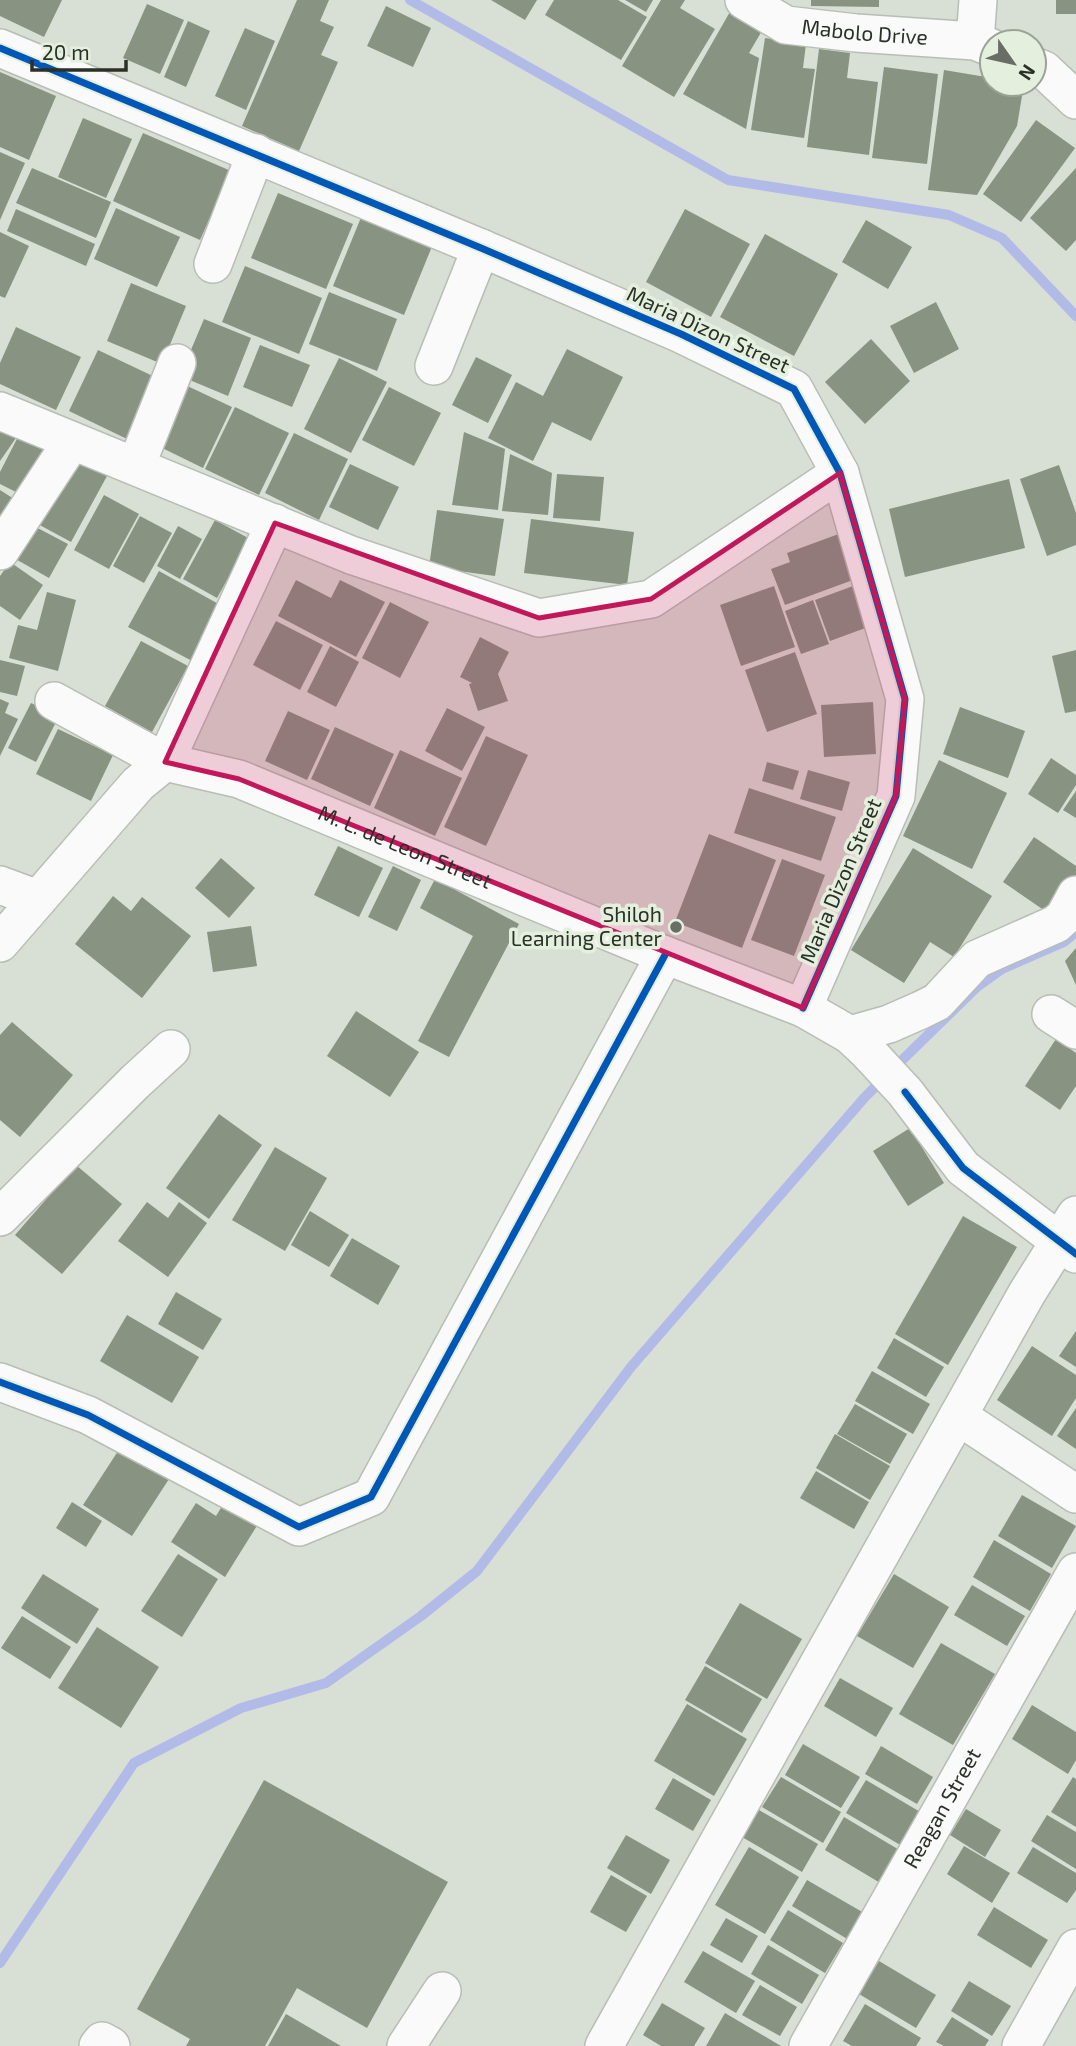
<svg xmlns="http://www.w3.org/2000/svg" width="1076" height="2046" viewBox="0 0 1076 2046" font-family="'Exo 2',sans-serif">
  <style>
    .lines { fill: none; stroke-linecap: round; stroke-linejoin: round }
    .stream { stroke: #b2bbe8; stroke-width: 10 }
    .building { fill: #889382 }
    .minor-casing { stroke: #b8bdb5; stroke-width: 40 }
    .minor { stroke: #f9faf9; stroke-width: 37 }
    .cycleway-casing { stroke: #e4f0dd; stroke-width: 11 }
    .cycleway { stroke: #0057b8; stroke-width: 7 }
    .marked { fill: #c2185b; fill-opacity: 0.2; stroke: #c2185b; stroke-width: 5; stroke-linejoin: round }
    .poi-dot { fill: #686d65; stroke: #e4f0dd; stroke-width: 2.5 }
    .labels { text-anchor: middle; stroke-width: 7; stroke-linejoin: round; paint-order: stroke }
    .street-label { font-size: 21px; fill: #2b3029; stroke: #e4f0dd }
    .poi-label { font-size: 21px; fill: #2b3029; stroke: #e4f0dd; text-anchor: end }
  </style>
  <rect width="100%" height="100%" fill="#d8dfd4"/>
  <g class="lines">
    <g class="stream">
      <polyline points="410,0 728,180 949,215 1002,238 1076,316"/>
      <polyline points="894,1068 977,987 1002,969 1064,942 1076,932"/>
      <polyline points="0,1963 134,1763 241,1708 326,1683 421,1616 477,1571 631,1367 865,1097 883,1079"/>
    </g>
  </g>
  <g class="building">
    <polygon points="0,0 62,0 44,37 0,16"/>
    <polygon points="297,0 329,0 320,21 334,27 321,55 338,62 299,151 242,126"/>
    <polygon points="491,0 537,0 525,20"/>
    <polygon points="554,0 618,0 647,17 621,60 545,15"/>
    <polygon points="625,0 653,0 646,12"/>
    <polygon points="661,0 685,0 680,8 715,29 674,97 622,66"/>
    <polygon points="811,0 879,0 879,7 811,6"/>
    <rect x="1056" y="0" width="20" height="14"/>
    <polygon points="147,4 184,20 160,74 123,58"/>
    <polygon points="386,6 431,28 413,67 367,46"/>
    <polygon points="731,10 763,29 749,53 759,58 746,129 683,94"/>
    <polygon points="188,21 210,31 186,87 164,77"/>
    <polygon points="245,28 275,41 246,110 215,96"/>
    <polygon points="765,38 806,44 803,68 815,69 804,138 751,130"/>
    <polygon points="819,49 850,53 847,78 878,82 869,155 807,147"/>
    <polygon points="884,67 938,74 927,164 872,158"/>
    <polygon points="944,70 992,78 992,84 1024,84 1017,126 977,195 928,190"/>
    <polygon points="0,72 56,96 29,160 0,147"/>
    <polygon points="83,118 132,139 106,198 58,177"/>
    <polygon points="1036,120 1075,148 1021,222 983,194"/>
    <polygon points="143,133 231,171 200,240 113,201"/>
    <polygon points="0,152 25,163 0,220"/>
    <polygon points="32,168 111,202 96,238 16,203"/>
    <polygon points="1076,168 1076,240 1066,251 1030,218"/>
    <polygon points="278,193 353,224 326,289 251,258"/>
    <polygon points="116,208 180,237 157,287 94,259"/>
    <polygon points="16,209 95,244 86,266 7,231"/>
    <polygon points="685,209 750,244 711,317 646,282"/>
    <polygon points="362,215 433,244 404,315 333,286"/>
    <polygon points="866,220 912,247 888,289 842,262"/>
    <polygon points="0,232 29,246 5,298 0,296"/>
    <polygon points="765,234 838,274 794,356 720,317"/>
    <polygon points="245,266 322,298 299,354 222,322"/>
    <polygon points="131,283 186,306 162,364 107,341"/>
    <polygon points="329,292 397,319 377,371 309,344"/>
    <polygon points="936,302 959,349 914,373 890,326"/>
    <polygon points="204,319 251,338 228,396 180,376"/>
    <polygon points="16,327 81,357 56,410 0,384 0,363"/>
    <polygon points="871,339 910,381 865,424 825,382"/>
    <polygon points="260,345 310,365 292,407 243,387"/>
    <polygon points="567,349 623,377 591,441 552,422 533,461 488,438 516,382 543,396"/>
    <polygon points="98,350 157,378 127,439 69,411"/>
    <polygon points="476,357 512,375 488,423 452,405"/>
    <polygon points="339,358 387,382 351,453 304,429"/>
    <polygon points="181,383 232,407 203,468 152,443"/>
    <polygon points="389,387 441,413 414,466 362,440"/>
    <polygon points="235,407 289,433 259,495 205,469"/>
    <polygon points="0,427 16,438 0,461"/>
    <polygon points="21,431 54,448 28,498 0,484 0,472"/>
    <polygon points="464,432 505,449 498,510 452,505"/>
    <polygon points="294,433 348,459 319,520 265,493"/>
    <polygon points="510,454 552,473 548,515 502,511"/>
    <polygon points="72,458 107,476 71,542 36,523"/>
    <polygon points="350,464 399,487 378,530 329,507"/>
    <polygon points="1059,465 1076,513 1076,545 1047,556 1020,479"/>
    <polygon points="557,474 604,477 600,521 553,518"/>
    <polygon points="1009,479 1025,548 905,577 889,509"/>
    <polygon points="0,490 25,506 0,544"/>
    <polygon points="104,495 139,514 109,569 74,550"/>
    <polygon points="437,510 504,519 495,576 429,567"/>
    <polygon points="140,516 172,533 144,583 113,566"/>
    <polygon points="531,519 634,532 627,585 524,573"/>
    <polygon points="215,520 250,539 217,598 183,579"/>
    <polygon points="30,524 68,544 49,578 12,557"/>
    <polygon points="178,526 202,539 180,579 157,566"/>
    <polygon points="844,532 861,577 785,605 771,569 790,562 787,553"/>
    <polygon points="10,562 43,585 20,620 0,606 0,576"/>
    <polygon points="159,571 224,607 194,662 128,627"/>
    <polygon points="296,580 331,598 340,580 385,602 356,657 278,616"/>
    <polygon points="864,582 879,623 830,641 815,600"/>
    <polygon points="774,586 795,647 741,666 720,605"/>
    <polygon points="47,592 76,600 58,671 9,658 18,625 37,630"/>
    <polygon points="813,600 829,644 801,654 785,611"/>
    <polygon points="390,602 429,622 400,678 362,658"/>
    <polygon points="276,621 323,645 300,690 253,665"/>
    <polygon points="480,637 509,652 498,674 508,701 478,711 469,684 472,683 460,677"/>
    <polygon points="141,641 188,666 152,732 105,706"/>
    <polygon points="330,646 359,662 336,707 307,692"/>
    <polygon points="1076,650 1076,711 1065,713 1052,656"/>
    <polygon points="795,652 817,714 767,732 745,670"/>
    <polygon points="0,660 25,666 17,696 0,692"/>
    <polygon points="0,699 9,703 5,713 18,719 0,756"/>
    <polygon points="873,702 876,754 824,757 821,705"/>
    <polygon points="31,703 59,716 36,762 8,748"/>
    <polygon points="960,707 1025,731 1008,778 943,754"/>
    <polygon points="447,708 485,727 462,771 425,751"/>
    <polygon points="288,711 330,730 307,780 265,761"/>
    <polygon points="335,727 394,754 370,806 311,779"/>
    <polygon points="58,729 113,755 91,801 36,774"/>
    <polygon points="486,736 528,755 486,846 444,827"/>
    <polygon points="400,750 462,778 435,836 374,808"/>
    <polygon points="1051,758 1076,775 1076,785 1058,813 1028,794"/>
    <polygon points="939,760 1007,793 972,869 903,836"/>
    <polygon points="767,762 799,771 793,790 762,781"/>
    <polygon points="808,770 850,782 842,811 800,799"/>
    <polygon points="749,788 836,817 821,861 734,833"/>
    <polygon points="1076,791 1076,818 1063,810"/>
    <polygon points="709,834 776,860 742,948 675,922"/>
    <polygon points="1034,837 1076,866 1076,879 1051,915 1003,882"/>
    <polygon points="338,846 383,868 359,917 314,895"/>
    <polygon points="913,848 992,896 954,957 930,942 904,983 851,950"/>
    <polygon points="221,858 255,888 229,918 195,888"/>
    <polygon points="782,859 825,875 794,956 751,940"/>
    <polygon points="393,866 421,880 397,931 368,917"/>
    <polygon points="435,879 519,924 449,1057 418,1041 473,936 420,908"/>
    <polygon points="113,896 131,911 142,897 191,936 142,998 75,944"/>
    <polygon points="251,926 257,966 213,972 207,932"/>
    <polygon points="1076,948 1076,985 1065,961"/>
    <polygon points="356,1011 419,1052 390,1097 327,1056"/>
    <polygon points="12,1022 73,1075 20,1137 0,1120 0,1035"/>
    <polygon points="1056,1039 1076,1053 1076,1086 1060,1110 1025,1086"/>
    <polygon points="219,1114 262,1145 209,1219 166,1188"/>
    <polygon points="910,1128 944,1183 908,1206 873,1151"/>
    <polygon points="275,1147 327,1178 285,1251 232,1220"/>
    <polygon points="76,1165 122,1204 62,1274 15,1235"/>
    <polygon points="147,1202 168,1218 179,1202 207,1223 168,1277 118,1241"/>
    <polygon points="310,1211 349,1235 329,1267 291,1245"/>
    <polygon points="963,1216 1017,1247 948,1365 895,1334"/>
    <polygon points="352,1238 400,1266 378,1305 330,1276"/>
    <polygon points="176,1292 222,1319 203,1350 158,1324"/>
    <polygon points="127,1315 199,1357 172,1403 100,1361"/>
    <polygon points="1076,1331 1076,1367 1059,1356"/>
    <polygon points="894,1338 944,1367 926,1397 877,1368"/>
    <polygon points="1032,1346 1076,1375 1076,1398 1052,1436 997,1400"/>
    <polygon points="872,1371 930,1404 913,1434 855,1401"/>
    <polygon points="855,1404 907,1434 890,1464 837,1434"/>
    <polygon points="1076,1408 1076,1449 1057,1436"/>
    <polygon points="835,1434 890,1466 870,1500 816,1468"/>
    <polygon points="120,1448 169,1479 132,1536 83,1505"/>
    <polygon points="816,1471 869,1502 854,1529 800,1498"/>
    <polygon points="1022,1495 1076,1526 1052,1568 998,1536"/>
    <polygon points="72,1502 102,1521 86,1547 56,1528"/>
    <polygon points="196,1503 216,1516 224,1503 258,1524 225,1577 171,1542"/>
    <polygon points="994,1540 1051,1574 1030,1611 973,1577"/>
    <polygon points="178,1554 218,1579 182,1637 141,1611"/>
    <polygon points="43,1574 99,1609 77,1644 21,1608"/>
    <polygon points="894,1574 949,1607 913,1668 857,1636"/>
    <polygon points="972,1585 1025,1616 1007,1646 954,1615"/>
    <polygon points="740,1603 802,1639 767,1699 705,1663"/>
    <polygon points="22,1616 71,1647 50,1679 1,1648"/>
    <polygon points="97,1627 159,1667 121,1728 58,1688"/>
    <polygon points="941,1643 995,1674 953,1745 899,1714"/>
    <polygon points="705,1666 762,1699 742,1733 685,1700"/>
    <polygon points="840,1678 893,1708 876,1737 824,1706"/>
    <polygon points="687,1704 747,1739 714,1796 654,1761"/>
    <polygon points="1032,1705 1076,1732 1076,1760 1068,1774 1012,1739"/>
    <polygon points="803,1744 860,1777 841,1808 785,1775"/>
    <polygon points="881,1746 933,1777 917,1804 865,1774"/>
    <polygon points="781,1777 841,1812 823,1843 762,1807"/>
    <polygon points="1073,1777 1076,1779 1076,1827 1051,1812"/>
    <polygon points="673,1778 711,1800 693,1831 655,1809"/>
    <polygon points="264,1780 448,1882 367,2028 297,1988 265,2046 186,2046 190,2039 137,2009"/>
    <polygon points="866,1780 922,1813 902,1846 846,1813"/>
    <polygon points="966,1809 1001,1830 985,1857 950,1835"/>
    <polygon points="759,1810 818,1844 802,1872 742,1837"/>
    <polygon points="1047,1815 1076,1832 1076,1869 1031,1841"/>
    <polygon points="844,1817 901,1851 882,1884 825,1850"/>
    <polygon points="626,1835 670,1860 651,1894 607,1868"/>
    <polygon points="964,1846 1010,1873 992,1903 947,1874"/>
    <polygon points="749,1847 799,1877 765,1934 715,1905"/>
    <polygon points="1033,1847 1076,1873 1076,1890 1067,1903 1017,1873"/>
    <polygon points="611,1875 647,1896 626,1932 590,1912"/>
    <polygon points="807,1880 864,1913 849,1940 792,1906"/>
    <polygon points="994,1907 1048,1940 1031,1968 977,1935"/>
    <polygon points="788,1910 843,1943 825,1973 770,1940"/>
    <polygon points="726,1918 758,1936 742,1963 710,1945"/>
    <polygon points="768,1945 819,1975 802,2004 751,1974"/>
    <polygon points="703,1951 755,1981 736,2013 684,1982"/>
    <polygon points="879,1961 936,1995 916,2028 859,1994"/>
    <polygon points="969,1981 1011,2006 992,2036 951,2011"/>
    <polygon points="760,1985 797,2007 780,2036 742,2015"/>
    <polygon points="662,2003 705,2028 694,2046 661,2046 643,2035"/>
    <polygon points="865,2004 921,2038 916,2046 852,2046 843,2041"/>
    <polygon points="725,2013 781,2046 706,2046"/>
    <polygon points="286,2014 341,2046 268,2046"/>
    <polygon points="952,2017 989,2040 985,2046 944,2046 936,2042"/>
  </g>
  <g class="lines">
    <g class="minor-casing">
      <g id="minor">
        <path id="s1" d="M744 0 786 25 856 33 975 41 992 48"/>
        <polyline points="975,41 978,0"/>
        <polyline points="0,48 481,248 681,334 794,389 840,473 905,699 896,796 803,1008"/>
        <polyline points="1034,66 1044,70 1076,100"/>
        <polyline points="213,264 256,153"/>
        <polyline points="434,366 481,248"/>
        <polyline points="0,411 351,555 539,618 651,599 840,473"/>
        <polyline points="136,466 177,363"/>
        <polyline points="0,551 72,441"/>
        <path id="s2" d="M54 701 165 762 239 779 665 955 803 1008 850 1035 867 1051 905 1092 963 1168 1076 1254"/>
        <polyline points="0,885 38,899"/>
        <polyline points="0,943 138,784 165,762 275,523"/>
        <polyline points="1051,1014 1076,1030"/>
        <polyline points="850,1035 889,1024 921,1010 937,1002 977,959 1056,924 1064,917 1076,895"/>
        <polyline points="0,1217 135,1082 171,1049"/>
        <polyline points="0,1382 88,1415 299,1527 371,1497 665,955"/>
        <polyline points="958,1416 1076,1494"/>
        <polyline points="98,2046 102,2041 111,2046"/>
        <polyline points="406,2046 442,1991"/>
        <polyline points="604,2046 1027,1293 1076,1215"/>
        <path id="s3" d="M808 2046 1076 1572"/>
        <polyline points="1021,2046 1076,1948"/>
      </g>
    </g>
    <use href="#minor" class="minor"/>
    <g class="cycleway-casing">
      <g id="cycleway">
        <polyline points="0,48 481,248 681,334 794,389 840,473 905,699 896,796 803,1008"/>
        <polyline points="905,1092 963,1168 1076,1254"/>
        <polyline points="0,1382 88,1415 299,1527 371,1497 665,955"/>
      </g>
    </g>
    <use href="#cycleway" class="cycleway"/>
  </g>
  <path class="marked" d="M840 473 905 699 896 796 803 1008 239 779 165 762 275 523 539 618 651 599Z"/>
  <circle class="poi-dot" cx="676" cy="927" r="7"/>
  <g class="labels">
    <g class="street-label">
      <text dy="7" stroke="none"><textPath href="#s1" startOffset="128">Mabolo Drive</textPath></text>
      <text transform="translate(708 330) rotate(25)" y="7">Maria Dizon Street</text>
      <text dy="7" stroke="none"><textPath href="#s2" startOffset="382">M. L. de Leon Street</textPath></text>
      <text transform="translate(841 881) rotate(-67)" y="7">Maria Dizon Street</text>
      <text dy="7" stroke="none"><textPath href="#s3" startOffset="273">Reagan Street</textPath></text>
    </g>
    <g class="poi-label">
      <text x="662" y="922">Shiloh<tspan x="662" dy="24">Learning Center</tspan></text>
    </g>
  </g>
  <g transform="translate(1013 63) rotate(124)"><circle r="33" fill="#e4f0dd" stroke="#9aa395" stroke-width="2"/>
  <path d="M0-5L12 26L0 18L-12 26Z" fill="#686d65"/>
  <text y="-10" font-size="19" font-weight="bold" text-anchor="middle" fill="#2b3029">N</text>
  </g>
  <path d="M32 60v10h94v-10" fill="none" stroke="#2b3029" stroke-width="3.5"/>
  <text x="42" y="60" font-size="21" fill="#2b3029" stroke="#e4f0dd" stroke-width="5" paint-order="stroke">20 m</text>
</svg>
